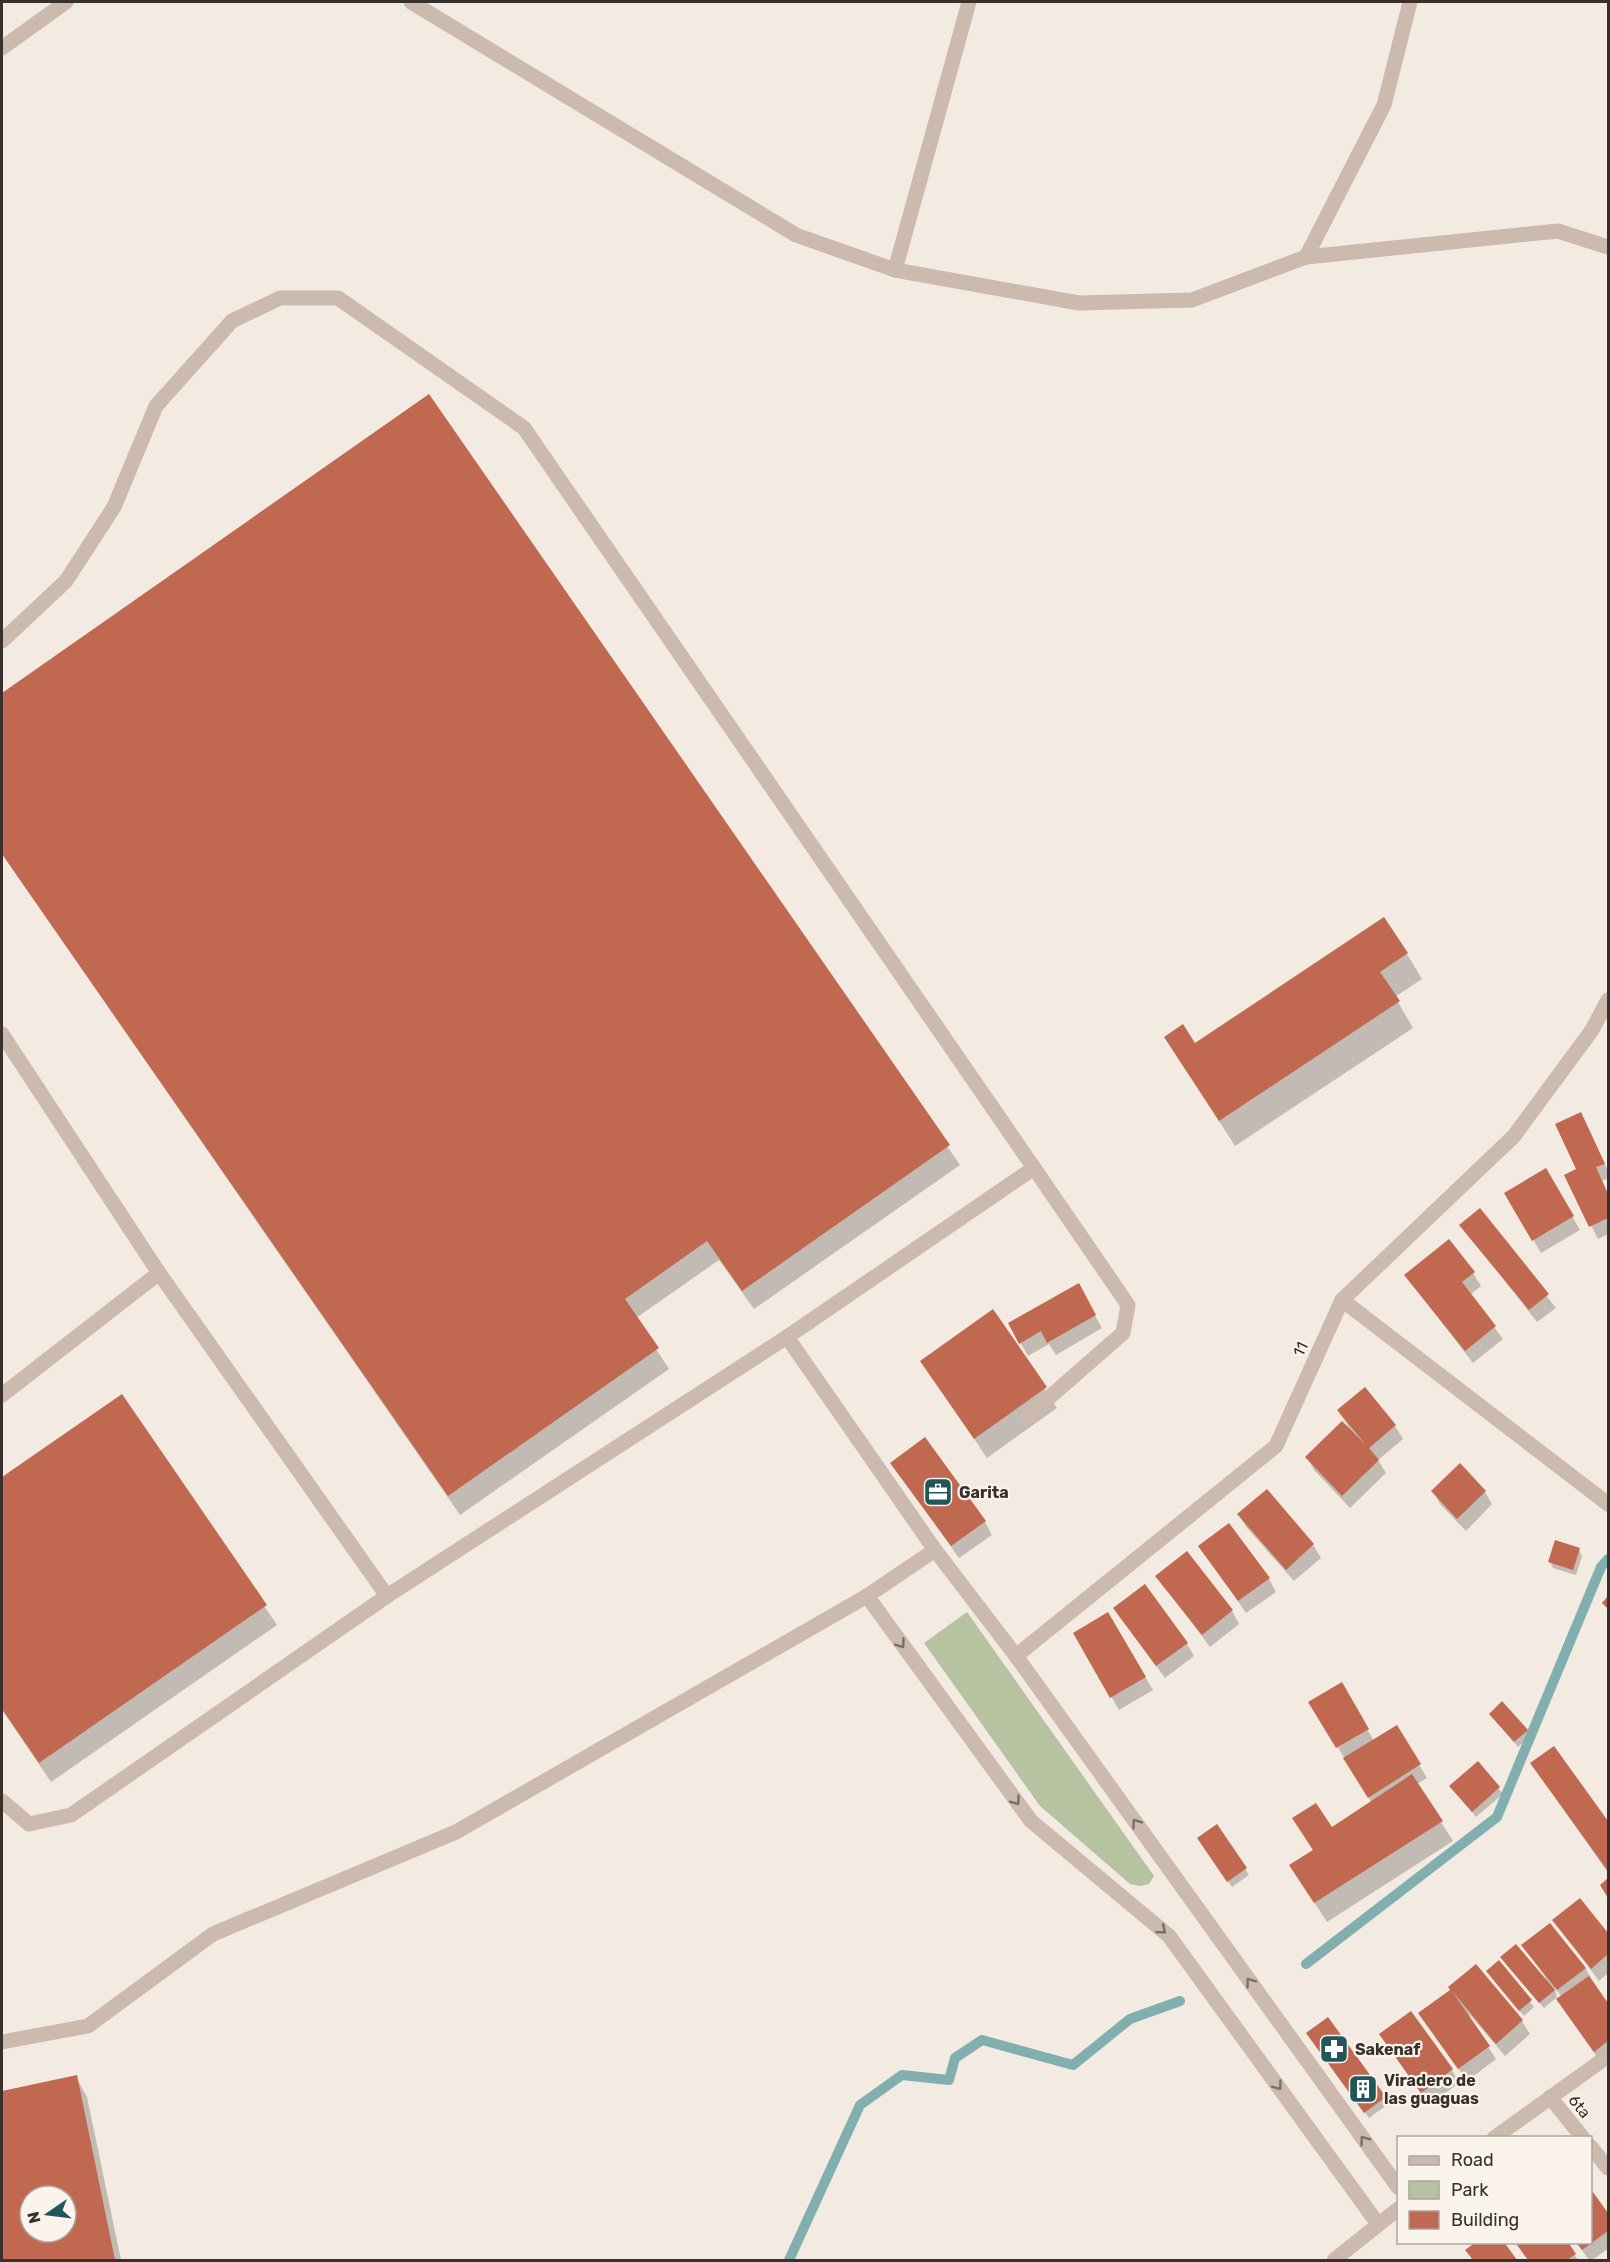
<svg xmlns="http://www.w3.org/2000/svg" width="1610" height="2262" viewBox="0 0 1610 2262" font-family="Rubik,sans-serif">
  <style>
    .green { fill: #b7c2a1 }
    .shadow { fill: #0003; fill-rule: evenodd }
    .lines { fill: none; stroke-linecap: round; stroke-linejoin: round }
    .stream { stroke: #81aeaf; stroke-width: 10 }
    .building { fill: #c16950; fill-rule: evenodd }
    .service { stroke: #cbbaad; stroke-width: 15 }
    .minor { stroke: #cbbaad; stroke-width: 15 }
    .tertiary { stroke: #cbbaad; stroke-width: 15 }
    .oneway { stroke: #7b6e66 }
    .labels { text-anchor: middle; stroke-width: 4.5; stroke-linejoin: round; paint-order: stroke }
    .street-label { font-size: 16px; fill: #392f2b; stroke: #faf4ed }
    .poi-label { font-size: 16px; font-weight: bold; fill: #392f2b; stroke: #faf4ed; text-anchor: start }
  </style>
  <rect width="100%" height="100%" fill="#f3eae1"/>
  <polygon class="green" points="967,1612 1154,1876 1149,1884 1140,1886 1130,1884 1040,1806 924,1643"/>
  <g class="shadow">
    <polygon points="429,396 960,1165 754,1309 719,1260 636,1318 669,1369 460,1515 2,854 2,695"/>
    <polygon points="1407,954 1422,979 1395,997 1413,1028 1235,1146 1166,1038 1194,1045"/>
    <polygon points="1588,1127 1608,1171 1608,1178 1602,1181 1608,1194 1608,1234 1598,1239 1566,1175 1578,1170"/>
    <polygon points="1546,1170 1580,1230 1541,1253 1506,1193"/>
    <polygon points="1479,1210 1556,1308 1537,1322 1461,1225"/>
    <polygon points="1473,1273 1481,1286 1470,1295 1503,1339 1473,1363 1406,1276"/>
    <polygon points="1078,1285 1102,1328 1056,1355 1049,1344 1028,1356 1010,1324"/>
    <polygon points="992,1311 1057,1408 987,1458 922,1361"/>
    <polygon points="122,1396 277,1625 51,1782 2,1710 2,1479"/>
    <polygon points="1339,1411 1395,1426 1403,1439 1378,1460 1386,1473 1350,1508 1314,1470 1307,1457 1349,1428"/>
    <polygon points="892,1463 985,1522 992,1535 959,1558"/>
    <polygon points="1267,1491 1313,1545 1321,1558 1294,1581 1247,1528 1239,1515"/>
    <polygon points="1433,1491 1485,1492 1492,1504 1466,1531 1440,1504"/>
    <polygon points="1200,1546 1269,1579 1276,1592 1246,1613"/>
    <polygon points="1579,1550 1582,1556 1576,1575 1553,1568 1550,1562"/>
    <polygon points="1157,1576 1232,1611 1239,1624 1210,1647"/>
    <polygon points="1114,1608 1187,1644 1194,1656 1165,1678"/>
    <polygon points="1108,1614 1153,1690 1119,1710 1075,1634"/>
    <polygon points="1341,1684 1374,1741 1396,1727 1427,1778 1417,1784 1453,1841 1327,1922 1303,1885 1314,1851 1305,1838 1332,1829 1372,1803 1310,1702"/>
    <polygon points="1491,1714 1527,1730 1530,1736 1518,1747"/>
    <polygon points="1554,1748 1608,1823 1608,1873 1532,1764"/>
    <polygon points="1478,1763 1503,1794 1476,1817 1451,1786"/>
    <polygon points="1216,1826 1249,1875 1232,1887 1202,1844"/>
    <polygon points="1580,1900 1608,1936 1608,1973 1599,1981 1554,1920"/>
    <polygon points="1523,1946 1585,1968 1608,2006 1608,2059 1602,2064 1566,2013 1558,2000 1562,1997 1554,1987 1557,1997 1544,2008 1506,1964 1544,1980 1546,1978"/>
    <polygon points="1499,1962 1534,2007 1524,2016 1491,1977"/>
    <polygon points="1476,1966 1522,2021 1530,2034 1505,2056 1470,2015 1468,2016 1496,2059 1467,2081 1428,2026 1452,1990"/>
    <polygon points="1308,2033 1385,2098 1388,2104 1369,2118"/>
    <polygon points="1381,2035 1452,2070 1459,2083 1429,2105"/>
    <path d="M76 2077 87 2097 121 2260H2V2092ZM30 2196H66V2232H30Z"/>
    <polygon points="1590,2190 1608,2216 1608,2249 1592,2260 1589,2260 1576,2242 1590,2242"/>
    <polygon points="1502,2242 1515,2260 1473,2260 1467,2251"/>
    <polygon points="1515,2242 1566,2242 1578,2260 1528,2260"/>
  </g>
  <g class="lines">
    <g class="stream">
      <polyline points="1306,1964 1497,1817 1601,1567 1608,1559"/>
      <polyline points="789,2260 860,2105 902,2075 949,2080 955,2058 982,2040 1073,2065 1130,2019 1180,2001"/>
    </g>
  </g>
  <g class="building">
    <polygon points="429,394 950,1145 742,1291 707,1241 625,1299 659,1348 448,1496 2,854 2,693"/>
    <polygon points="1384,917 1408,953 1380,972 1400,1001 1219,1121 1164,1037 1183,1024 1195,1043"/>
    <polygon points="1581,1112 1605,1164 1596,1167 1608,1194 1608,1218 1589,1227 1564,1175 1576,1169 1555,1124"/>
    <polygon points="1546,1168 1574,1216 1532,1241 1504,1193"/>
    <polygon points="1480,1208 1549,1294 1529,1310 1459,1225"/>
    <polygon points="1449,1239 1475,1272 1462,1282 1496,1326 1465,1351 1404,1275"/>
    <polygon points="1079,1283 1096,1315 1047,1343 1041,1331 1019,1344 1008,1323"/>
    <polygon points="993,1309 1047,1387 974,1439 920,1361"/>
    <polygon points="1365,1387 1396,1425 1369,1448 1379,1460 1342,1496 1305,1457 1342,1421 1366,1445 1337,1410"/>
    <polygon points="122,1394 267,1605 39,1763 2,1709 2,1477"/>
    <polygon points="925,1437 986,1521 951,1546 890,1463"/>
    <polygon points="1460,1463 1486,1491 1457,1519 1431,1491"/>
    <polygon points="1267,1489 1314,1544 1286,1570 1237,1514"/>
    <polygon points="1229,1523 1270,1578 1238,1601 1198,1546"/>
    <polygon points="1555,1540 1580,1548 1573,1570 1548,1562"/>
    <polygon points="1187,1551 1233,1610 1202,1635 1155,1576"/>
    <polygon points="1145,1584 1188,1643 1156,1666 1113,1608"/>
    <polygon points="1608,1596 1608,1609 1602,1603"/>
    <polygon points="1108,1612 1146,1677 1110,1698 1073,1633"/>
    <polygon points="1342,1682 1369,1729 1336,1748 1308,1702"/>
    <polygon points="1502,1701 1528,1730 1514,1742 1489,1714"/>
    <polygon points="1397,1725 1421,1764 1368,1798 1343,1758"/>
    <polygon points="1554,1746 1608,1821 1608,1871 1530,1763"/>
    <polygon points="1478,1761 1500,1787 1472,1812 1449,1786"/>
    <polygon points="1412,1774 1443,1821 1314,1903 1289,1865 1313,1850 1292,1818 1316,1803 1332,1827"/>
    <polygon points="1217,1824 1247,1868 1227,1882 1197,1838"/>
    <polygon points="1608,1878 1608,1898 1600,1885"/>
    <polygon points="1580,1898 1608,1933 1608,1954 1591,1969 1552,1920"/>
    <polygon points="1550,1923 1586,1968 1557,1990 1521,1945"/>
    <polygon points="1516,1944 1555,1990 1539,2003 1500,1957"/>
    <polygon points="1499,1960 1532,2000 1519,2011 1486,1971"/>
    <polygon points="1476,1964 1523,2020 1496,2044 1452,1991 1490,2046 1458,2069 1418,2013 1450,1990 1448,1987"/>
    <polygon points="1589,1976 1608,2003 1608,2041 1594,2052 1556,1999"/>
    <polygon points="1411,2011 1453,2069 1421,2093 1379,2034"/>
    <polygon points="1328,2017 1386,2097 1364,2113 1306,2033"/>
    <path d="M77 2075 115 2260H2V2091ZM30 2196H66V2232H30Z"/>
    <polygon points="1590,2188 1608,2213 1608,2231 1582,2250 1576,2242 1590,2242"/>
    <polygon points="1476,2242 1504,2242 1517,2260 1473,2260 1465,2250"/>
    <polygon points="1515,2242 1568,2242 1576,2254 1567,2260 1528,2260"/>
  </g>
  <g class="lines">
    <g class="service">
      <polyline points="2,48 66,2"/>
      <polyline points="895,270 969,2"/>
      <polyline points="2,641 66,581 114,507 156,406 232,321 280,298 338,298 524,428 1034,1168 787,1337 387,1596 71,1815 29,1824 2,1801"/>
      <polyline points="2,1034 159,1273 2,1395"/>
      <polyline points="159,1273 387,1596"/>
      <polyline points="1342,1300 1608,1504"/>
      <polyline points="787,1337 935,1550"/>
      <polyline points="1028,1416 1123,1333 1128,1305 1034,1168"/>
      <polyline points="2,2042 88,2026 213,1934 456,1832 867,1596"/>
    </g>
    <g class="minor">
      <polyline points="411,2 796,235 895,270 1079,303 1192,300 1306,257 1558,231 1608,247"/>
      <polyline points="1306,257 1384,105 1410,2"/>
      <polyline points="1016,1656 1276,1446 1342,1300 1514,1136 1592,1030 1608,1000"/>
      <polyline points="1550,2097 1583,2138"/>
      <polyline points="1590,2146 1608,2168"/>
      <polyline points="1378,2224 1169,1936 1031,1821 867,1596 935,1550 1016,1656 1398,2187"/>
    </g>
    <g class="tertiary">
      <polyline points="1494,2138 1608,2056"/>
      <polyline points="1334,2260 1398,2209"/>
    </g>
  </g>
  <defs><path id="oneway-chevron" d="M-2-3.5L2.5 0L-2 3.5" fill="none" stroke-width="1.6" stroke-linecap="round" stroke-linejoin="round" transform="scale(1.5)"/></defs>
  <g class="oneway">
    <use href="#oneway-chevron" transform="translate(901 1644) rotate(54)"/>
    <use href="#oneway-chevron" transform="translate(1016 1801) rotate(54)"/>
    <use href="#oneway-chevron" transform="translate(1136 1823) rotate(-126)"/>
    <use href="#oneway-chevron" transform="translate(1162 1930) rotate(40)"/>
    <use href="#oneway-chevron" transform="translate(1250 1982) rotate(-126)"/>
    <use href="#oneway-chevron" transform="translate(1278 2086) rotate(54)"/>
    <use href="#oneway-chevron" transform="translate(1364 2140) rotate(-126)"/>
  </g>
  <defs>
    <g id="office-square" transform="scale(1.5)"><rect x="-9" y="-9" width="18" height="18" rx="4" fill="#22575a" stroke="#faf4ed"/><path d="M-6-3h4V-5.5h4V-3h4V5H-6ZM-1-4.5V-3h2v-1.5ZM-6 0V1H6V0Z" fill="#fff"/></g>
    <g id="pharmacy-square" transform="scale(1.5)"><rect x="-9" y="-9" width="18" height="18" rx="4" fill="#22575a" stroke="#faf4ed"/><path d="M-2-6h4v4h4v4h-4v4h-4v-4h-4v-4h4Z" fill="#fff"/></g>
    <g id="building-square" transform="scale(1.5)"><rect x="-9" y="-9" width="18" height="18" rx="4" fill="#22575a" stroke="#faf4ed"/><path d="M-4-6H4V6H1V3H-1V6H-4ZM-2.5-4.3h1.7v1.8h-1.7ZM.8-4.3h1.7v1.8H.8ZM-2.5-1h1.7V.8h-1.7ZM.8-1h1.7V.8H.8Z" fill="#fff"/></g>
  </defs>
  <g fill-rule="evenodd">
    <use href="#office-square" x="938" y="1492"/>
    <use href="#pharmacy-square" x="1334" y="2049"/>
    <use href="#building-square" x="1363" y="2089"/>
  </g>
  <g class="labels">
    <g class="street-label">
      <text transform="translate(1300 1349) rotate(-65)" y="6">11</text>
      <text transform="translate(1580 2106) rotate(51)" y="6">6ta</text>
    </g>
    <g class="poi-label">
      <text x="959" y="1498">Garita</text>
      <text x="1355" y="2055">Sakenaf</text>
      <text x="1384" y="2086">Viradero de<tspan x="1384" dy="18">las guaguas</tspan></text>
    </g>
  </g>
  <rect width="1610" height="2262" fill="none" stroke="#392f2b" stroke-width="6"/>
  <rect x="1397" y="2136" width="195" height="108" fill="#faf4ed" stroke="#ada59f" stroke-width="1.5"/>
  <rect x="1409" y="2156" width="30" height="9" fill="#cbbaad" stroke="#ada59f" stroke-width="1.5"/>
  <text x="1451" y="2166" font-size="18" fill="#392f2b">Road</text>
  <rect x="1409" y="2181" width="30" height="18" fill="#b7c2a1" stroke="#ada59f" stroke-width="1.5"/>
  <text x="1451" y="2196" font-size="18" fill="#392f2b">Park</text>
  <rect x="1409" y="2211" width="30" height="18" fill="#c16950" stroke="#ada59f" stroke-width="1.5"/>
  <text x="1451" y="2226" font-size="18" fill="#392f2b">Building</text>
  <g transform="translate(48 2214) rotate(256)"><circle r="28" fill="#faf4ed" stroke="#ada59f" stroke-width="1.5"/>
  <path d="M0-4.5L10 22L0 15L-10 22Z" fill="#22575a"/>
  <text y="-9" font-size="16" font-weight="bold" text-anchor="middle" fill="#392f2b">N</text>
  </g>
</svg>
